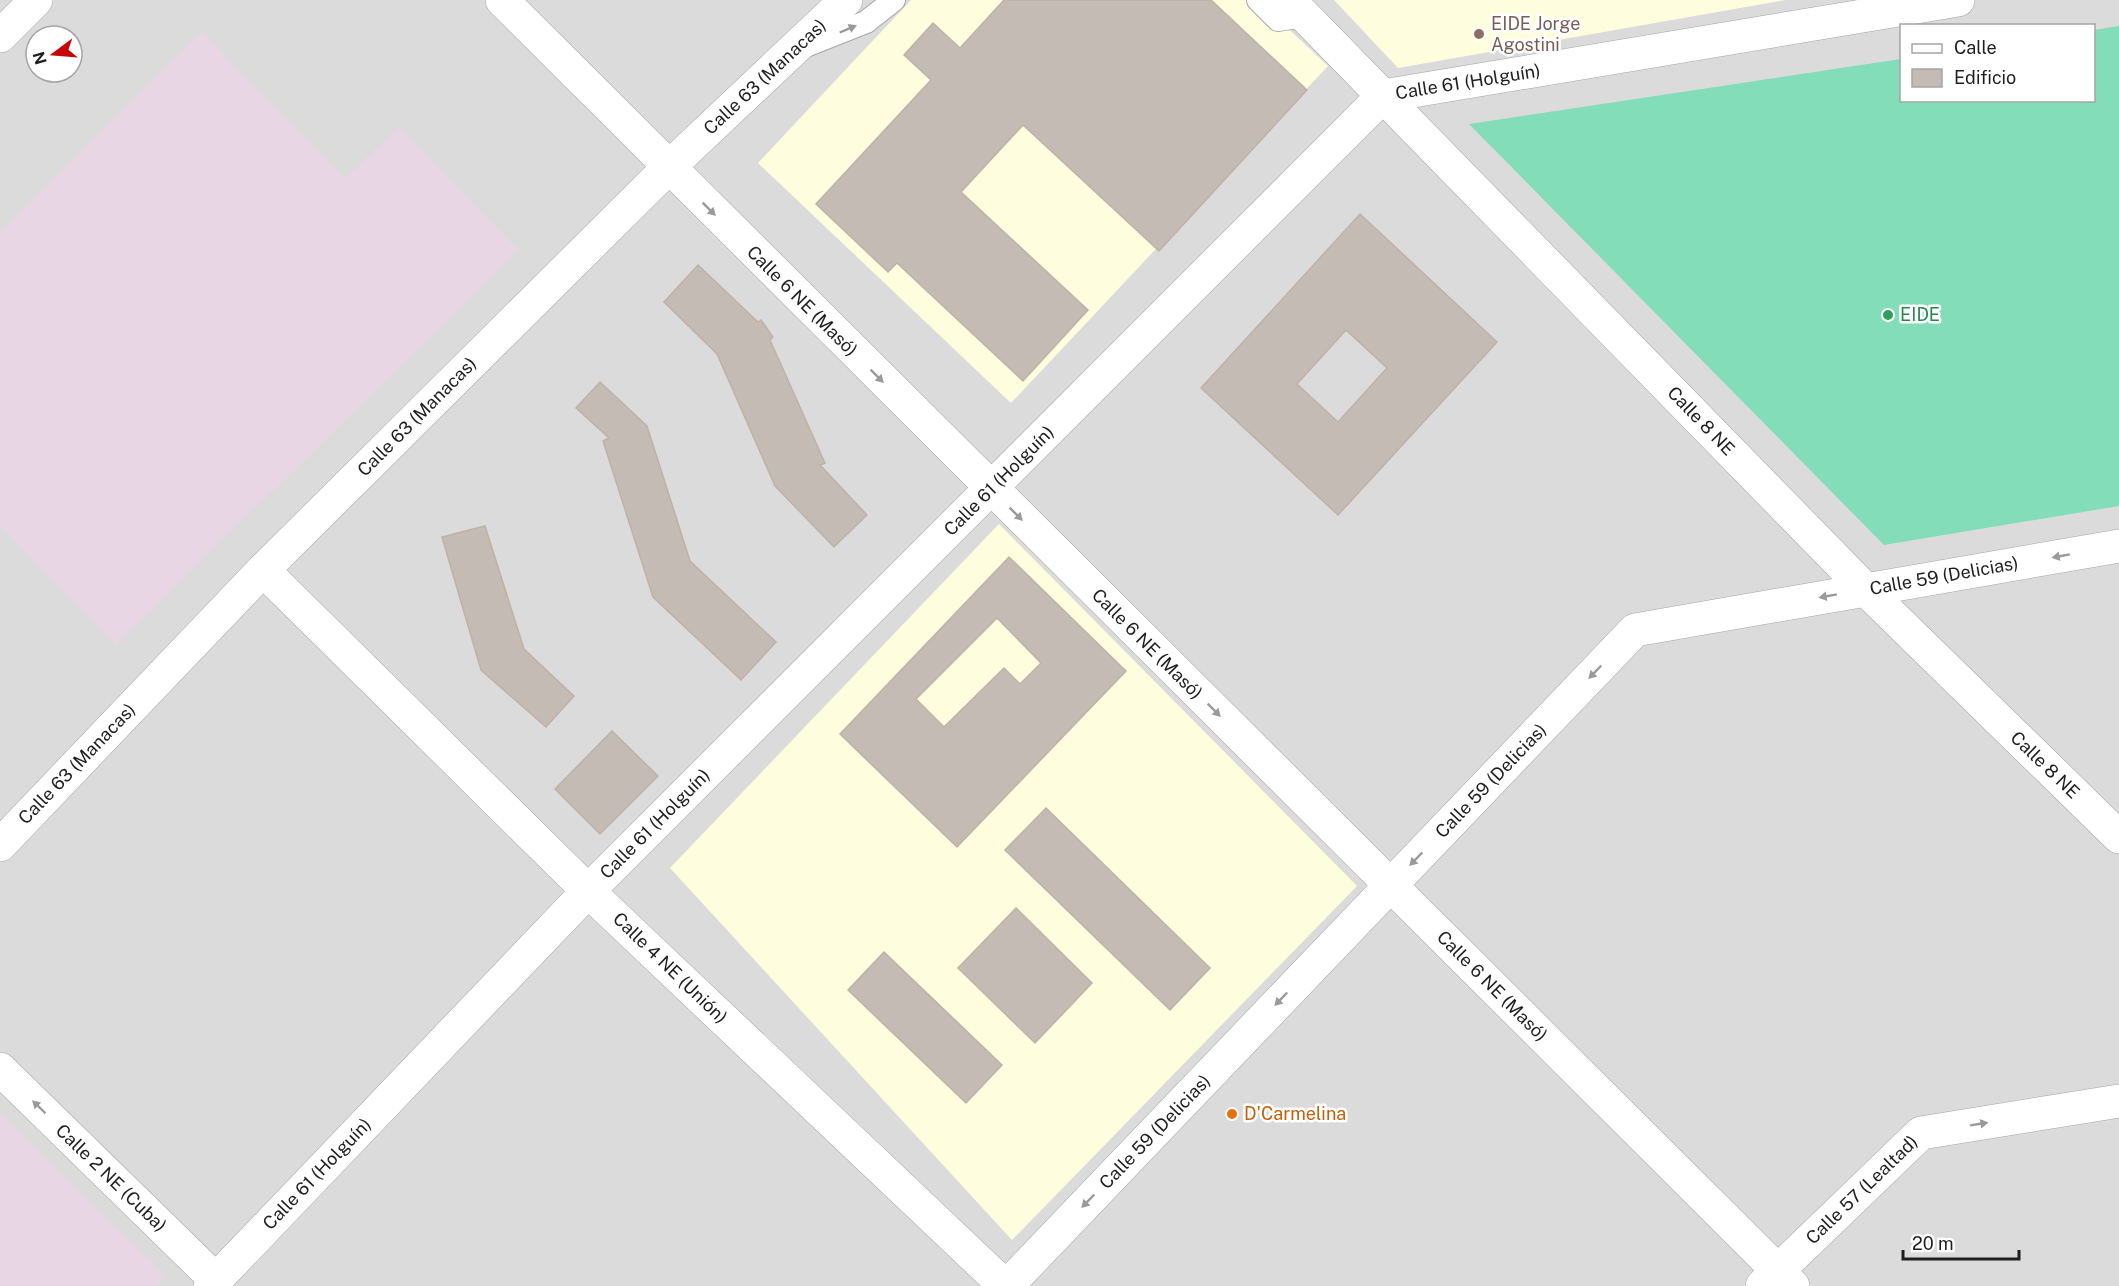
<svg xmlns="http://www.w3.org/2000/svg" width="2119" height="1286" viewBox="0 0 2119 1286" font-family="'Public Sans',sans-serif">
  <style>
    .residential { fill: #dcdbdb; fill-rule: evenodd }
    .industrial { fill: #e8d6e5 }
    .education { fill: #fefede }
    .pitch { fill: #83ddb8 }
    .building { fill: #c3bbb4; stroke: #c0b1a7; stroke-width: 1.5; fill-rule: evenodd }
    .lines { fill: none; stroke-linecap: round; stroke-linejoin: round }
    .service-casing { stroke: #a5a5a5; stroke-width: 24 }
    .minor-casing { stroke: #a5a5a5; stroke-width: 34 }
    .tertiary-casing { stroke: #a5a5a5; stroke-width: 34 }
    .service { stroke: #fff; stroke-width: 22 }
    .minor { stroke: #fff; stroke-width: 33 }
    .tertiary { stroke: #fff; stroke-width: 33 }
    .oneway { fill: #9a9a9a }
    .education-dot { fill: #8d6e63; stroke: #fff; stroke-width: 2 }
    .leisure-dot { fill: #2e9e5b; stroke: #fff; stroke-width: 2 }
    .food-dot { fill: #e8710a; stroke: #fff; stroke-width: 2 }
    .labels { text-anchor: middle; stroke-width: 5; stroke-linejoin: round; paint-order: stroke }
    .education-label { font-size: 18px; fill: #785e54; stroke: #fff; text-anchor: start }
    .street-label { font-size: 18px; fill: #1e1e1e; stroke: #fff }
    .leisure-label { font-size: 18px; fill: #27864d; stroke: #fff; text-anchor: start }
    .food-label { font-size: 18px; fill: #c56008; stroke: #fff; text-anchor: start }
  </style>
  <rect width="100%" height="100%" fill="#efebe4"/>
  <path class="residential" d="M0 0H2119V1286H0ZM1902 26H2094V100H1902ZM36 36H72V72H36Z"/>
  <g class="industrial">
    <polygon points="202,32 345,179 398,127 518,250 116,645 0,525 0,231"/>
    <polygon points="0,1113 166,1276 156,1286 0,1286"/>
  </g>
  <g class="education">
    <polygon points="911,0 1258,0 1328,66 1011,403 758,163"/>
    <polygon points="1334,0 1786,0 1398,68"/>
    <polygon points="999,524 1357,886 1012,1240 670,868"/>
  </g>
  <polygon class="pitch" points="2119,26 2119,506 1884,545 1469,124 1901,59 1902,100 2094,100 2094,30"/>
  <g class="building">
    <polygon points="1004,0 1211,0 1307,90 1159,251 1023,125 961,192 1088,310 1023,381 897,263 888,272 816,204 931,80 904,55 933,23 960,48"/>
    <path d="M1360 214 1497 342 1338 515 1201 388ZM1346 330 1387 368 1338 422 1297 384Z"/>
    <polygon points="698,265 758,322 761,320 773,337 770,340 825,463 820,465 867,515 834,547 775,486 717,354 664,302"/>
    <polygon points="600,382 647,426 690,561 776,642 741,680 653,597 603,441 609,438 576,408"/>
    <polygon points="485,526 524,649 574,696 546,727 481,670 442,537"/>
    <path d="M1009 557 1126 671 957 847 840 734ZM997 618 1041 663 1020 684 1004 668 944 727 916 699Z"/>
    <polygon points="612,731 658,776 600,834 555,789"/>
    <polygon points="1046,808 1210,968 1170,1010 1005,850"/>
    <polygon points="1016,908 1092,983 1035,1043 958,968"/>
    <polygon points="884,952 1002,1065 966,1103 848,990"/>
  </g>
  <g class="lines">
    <g class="service-casing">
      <g id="service">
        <polyline points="1258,0 1278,20 1305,16"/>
        <polyline points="803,47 866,22 894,0"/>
      </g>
    </g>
    <g class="minor-casing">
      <g id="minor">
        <polyline points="502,0 1793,1286"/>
        <polyline points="1289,0 1866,590 2119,837"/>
        <polyline points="0,36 36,0"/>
        <polyline points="263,570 588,891 1005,1286"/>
        <polyline points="0,845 263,570 668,168 846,0"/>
        <polyline points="1007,1286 1635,630 2119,546"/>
        <polyline points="1762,1286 1921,1133 2119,1101"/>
      </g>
    </g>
    <g class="tertiary-casing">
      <g id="tertiary">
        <polyline points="0,1069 216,1280"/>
        <polyline points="210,1286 588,891 1383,96 1958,0"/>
      </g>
    </g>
    <use href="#service" class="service"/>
    <use href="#minor" class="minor"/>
    <use href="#tertiary" class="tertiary"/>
  </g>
  <defs><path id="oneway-solid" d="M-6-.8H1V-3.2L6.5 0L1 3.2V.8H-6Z" transform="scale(1.5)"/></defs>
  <g class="oneway">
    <use href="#oneway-solid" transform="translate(848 29) rotate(-23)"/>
    <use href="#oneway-solid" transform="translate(709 209) rotate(45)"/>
    <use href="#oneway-solid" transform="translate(877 376) rotate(45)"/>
    <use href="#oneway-solid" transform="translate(1016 514) rotate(45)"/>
    <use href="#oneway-solid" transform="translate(2061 556) rotate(170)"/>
    <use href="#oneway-solid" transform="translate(1828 596) rotate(170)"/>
    <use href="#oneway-solid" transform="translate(1595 672) rotate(134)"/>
    <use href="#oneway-solid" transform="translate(1214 710) rotate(45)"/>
    <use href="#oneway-solid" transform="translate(1416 859) rotate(134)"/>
    <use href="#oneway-solid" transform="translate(1281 999) rotate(134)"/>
    <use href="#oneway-solid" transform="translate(39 1107) rotate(-136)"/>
    <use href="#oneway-solid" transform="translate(1979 1124) rotate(-9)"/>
    <use href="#oneway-solid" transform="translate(1088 1201) rotate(134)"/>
  </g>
  <circle class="education-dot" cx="1479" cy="34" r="6"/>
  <circle class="leisure-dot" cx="1888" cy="315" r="6"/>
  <circle class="food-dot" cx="1232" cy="1114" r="6"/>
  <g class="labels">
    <g class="education-label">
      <text x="1491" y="30">EIDE Jorge<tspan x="1491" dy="21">Agostini</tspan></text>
    </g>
    <g class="street-label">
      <text transform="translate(765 77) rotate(-43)" y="6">Calle 63 (Manacas)</text>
      <text transform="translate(1468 82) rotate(-9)" y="6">Calle 61 (Holguín)</text>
      <text transform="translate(802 301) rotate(45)" y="6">Calle 6 NE (Masó)</text>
      <text transform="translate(417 417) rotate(-45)" y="6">Calle 63 (Manacas)</text>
      <text transform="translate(1701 421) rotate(46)" y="6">Calle 8 NE</text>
      <text transform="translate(999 481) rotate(-45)" y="6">Calle 61 (Holguín)</text>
      <text transform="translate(1944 576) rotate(-10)" y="6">Calle 59 (Delicias)</text>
      <text transform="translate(1147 644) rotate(45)" y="6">Calle 6 NE (Masó)</text>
      <text transform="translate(77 764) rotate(-46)" y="6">Calle 63 (Manacas)</text>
      <text transform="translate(2045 765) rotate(44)" y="6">Calle 8 NE</text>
      <text transform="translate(1491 781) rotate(-46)" y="6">Calle 59 (Delicias)</text>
      <text transform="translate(655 824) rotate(-45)" y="6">Calle 61 (Holguín)</text>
      <text transform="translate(670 968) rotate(44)" y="6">Calle 4 NE (Unión)</text>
      <text transform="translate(1492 986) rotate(45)" y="6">Calle 6 NE (Masó)</text>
      <text transform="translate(1155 1132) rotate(-46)" y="6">Calle 59 (Delicias)</text>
      <text transform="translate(317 1174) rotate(-46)" y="6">Calle 61 (Holguín)</text>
      <text transform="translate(111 1178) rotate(44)" y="6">Calle 2 NE (Cuba)</text>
      <text transform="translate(1862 1190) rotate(-44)" y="6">Calle 57 (Lealtad)</text>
    </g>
    <g class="leisure-label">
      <text x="1900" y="321">EIDE</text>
    </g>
    <g class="food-label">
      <text x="1244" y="1120">D'Carmelina</text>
    </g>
  </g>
  <rect x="1900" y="24" width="195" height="78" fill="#ffffff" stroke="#a5a5a5" stroke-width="1.5"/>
  <rect x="1912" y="44" width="30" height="9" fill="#ffffff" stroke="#a5a5a5" stroke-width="1.5"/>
  <text x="1954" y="54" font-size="18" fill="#1e1e1e">Calle</text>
  <rect x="1912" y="69" width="30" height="18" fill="#c3bbb4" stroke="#a5a5a5" stroke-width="1.5"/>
  <text x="1954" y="84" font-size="18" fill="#1e1e1e">Edificio</text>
  <g transform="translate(54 54) rotate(254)"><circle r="28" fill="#ffffff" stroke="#a5a5a5" stroke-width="1.5"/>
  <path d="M0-4.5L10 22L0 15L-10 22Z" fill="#c90408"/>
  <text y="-9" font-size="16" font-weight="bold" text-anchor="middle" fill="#1e1e1e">N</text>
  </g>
  <path d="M1903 1250v9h116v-9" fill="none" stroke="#1e1e1e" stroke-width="3"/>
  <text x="1912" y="1250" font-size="18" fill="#1e1e1e" stroke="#ffffff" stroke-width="4.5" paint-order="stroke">20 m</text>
</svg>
